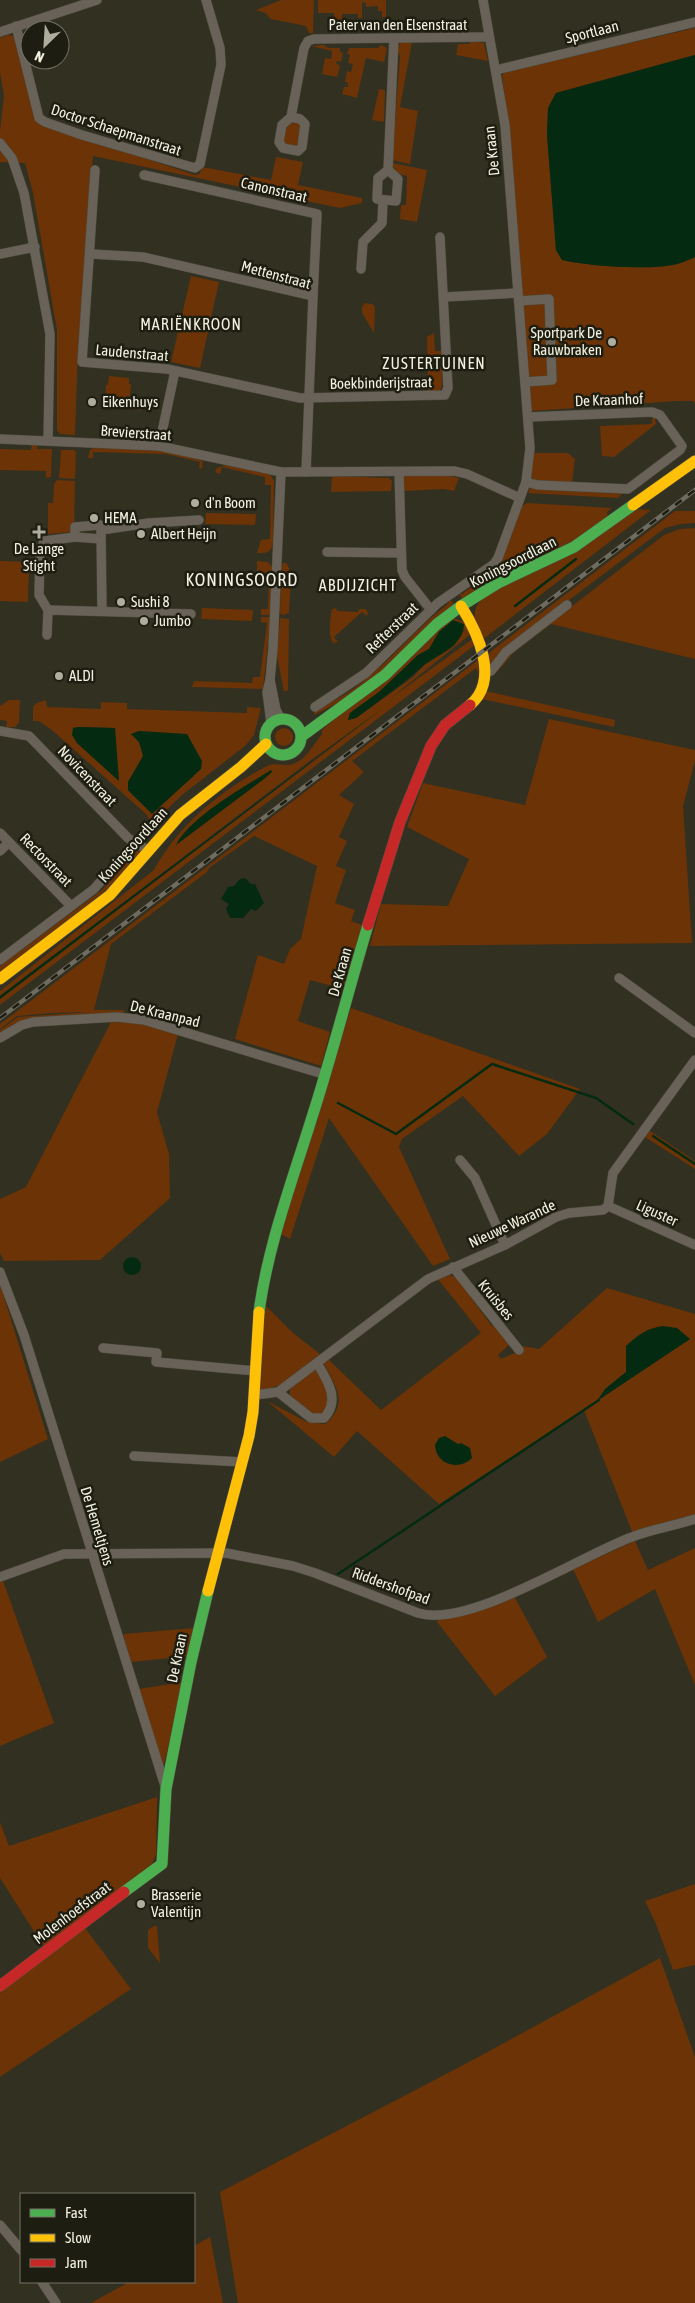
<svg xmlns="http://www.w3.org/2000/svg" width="695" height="2303" viewBox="0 0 695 2303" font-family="'Asap Condensed',sans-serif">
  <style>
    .green { fill: #6b3306; fill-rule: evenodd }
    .water { fill: #042a12 }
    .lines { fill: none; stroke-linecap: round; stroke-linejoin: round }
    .stream { stroke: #042a12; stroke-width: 2.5 }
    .street-casing { stroke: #4f4e41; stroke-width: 10 }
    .fast-casing { stroke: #4f4e41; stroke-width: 12 }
    .slow-casing { stroke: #4f4e41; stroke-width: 12 }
    .jam-casing { stroke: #4f4e41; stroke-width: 12 }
    .street { stroke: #696258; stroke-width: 9 }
    .fast { stroke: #4caf50; stroke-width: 11 }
    .slow { stroke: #ffc107; stroke-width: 11 }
    .jam { stroke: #c62828; stroke-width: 11 }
    .rail-casing { stroke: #6e6b60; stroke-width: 4.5 }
    .rail { stroke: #1e1d11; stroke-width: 2.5; stroke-dasharray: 8; stroke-linecap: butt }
    .poi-dot { fill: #afad9d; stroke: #1e1d11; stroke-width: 2 }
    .labels { text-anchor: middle; stroke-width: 5; stroke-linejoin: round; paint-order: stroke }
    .street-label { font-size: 15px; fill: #f3f1e0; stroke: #1e1d11 }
    .poi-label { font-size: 15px; fill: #f3f1e0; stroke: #1e1d11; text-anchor: start }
    .neighbourhood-label { font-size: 16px; letter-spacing: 1px; fill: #f3f1e0; stroke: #1e1d11 }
    .quarter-label { font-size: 18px; letter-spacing: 1px; fill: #f3f1e0; stroke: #1e1d11 }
  </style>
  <rect width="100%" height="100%" fill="#323021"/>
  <g class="green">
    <polygon points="281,0 314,0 313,33 309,33 306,26 271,19 265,13 256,10"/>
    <polygon points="318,0 386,0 386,17 382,17 382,11 378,11 378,6 366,7 366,3 362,2 362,18 358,18 358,14 342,14 342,24 334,24 334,13 318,13"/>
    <path d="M695 28V55L556 93 548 108 547 135 556 250 562 260C588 266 646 270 672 265 680 264 688 260 695 257V405L694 401H677L531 411 510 143 502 75 505 72Z"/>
    <polygon points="8,35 16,36 42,124 195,175 199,174 203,167 271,180 276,157 303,162 298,185 362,198 362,203 340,208 93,156 78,350 75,435 60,434 57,430 57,330 33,193 25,163 0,162 0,131 4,96 0,72 0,38"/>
    <polygon points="471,41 484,43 488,61 456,55 458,44 469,44"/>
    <polygon points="412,42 400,107 418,111 410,164 392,160 400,56 397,51 400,43"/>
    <polygon points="324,45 328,48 340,48 340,52 343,53 341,62 337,61 336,63 340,66 337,77 322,74 325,58 331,59 332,51 311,46"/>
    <polygon points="381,45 387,48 384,62 366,58 357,98 342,94 344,87 348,87 348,83 345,82 347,71 351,72 353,64 348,63 350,55 347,54 349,48 378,48"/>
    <polygon points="379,89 385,90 384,122 372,120"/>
    <polygon points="292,122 301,125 300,143 296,147 285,144 283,141 286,126"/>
    <path d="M392 163 427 170 417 222 400 219 401 205H406L407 176C400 175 393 172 392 163Z"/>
    <polygon points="191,276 219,282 200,368 171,362"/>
    <polygon points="365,303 372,304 375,307 374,333 362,313 362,307"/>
    <polygon points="434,333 435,351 441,351 442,385 440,391 428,393 427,337"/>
    <polygon points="109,376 129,378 129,384 131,384 129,405 141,406 140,410 105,406 106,385 108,385"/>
    <polygon points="652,418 655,418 656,424 614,457 602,456 600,426 652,424"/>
    <polygon points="32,444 37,444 37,449 52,449 51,477 46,478 46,471 0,470 0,449 31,450"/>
    <polygon points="94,448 160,450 203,461 202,469 199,468 200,462 166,454 93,452 93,458 88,458 90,450"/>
    <polygon points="61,450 74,450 76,452 75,479 59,478"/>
    <polygon points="534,453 568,453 575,459 572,483 544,482 531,478"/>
    <path d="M226 465 267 473 271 476 274 481 273 542C272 553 267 553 257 553L261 540 270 539 271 485H265V477L222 467 220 474 215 472 217 468Z"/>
    <polygon points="404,473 442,474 459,478 454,491 444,489 404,491"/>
    <polygon points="332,476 389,478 392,481 391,491 331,492"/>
    <polygon points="57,480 75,481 74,532 48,534 48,503 53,503 54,484"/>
    <polygon points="531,486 625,491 618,498 528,493"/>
    <polygon points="527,503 612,508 607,512 608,519 571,544 462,599 459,594 462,594 485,577 484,575 522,506"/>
    <path d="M636 509 651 510 482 640C477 622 468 613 483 598Z"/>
    <polygon points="675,511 695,511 695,523 681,524 665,528 505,648 490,667 487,658 490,656 488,654 494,649"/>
    <polygon points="206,513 256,514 255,525 205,524"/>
    <polygon points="695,528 695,659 551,624 514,652 498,671 496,670 505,658 664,535 680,529"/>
    <polygon points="0,561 29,562 28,602 0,601"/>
    <polygon points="257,561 268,562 272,567 272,615 261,615 261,609 268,609 269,577 257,574"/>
    <path d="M283 563H286C294 570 289 601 289 613L283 615 280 614 281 568Z"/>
    <path d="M450 599 454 604C410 645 369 690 314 715V710L328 700 330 703C378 679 407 635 449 603L448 600Z"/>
    <polygon points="202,608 253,610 252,621 201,619"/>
    <path d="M336 608 337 611 358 612 359 609H365L368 612 367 616 362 612 334 637 338 642 333 643C328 636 330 617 332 609Z"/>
    <polygon points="261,617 271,617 263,689 192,687 194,681 252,683 253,677 260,677 267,623 261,622"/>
    <polygon points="280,618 289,619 288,690 284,692 277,656"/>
    <path d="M452 618 464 622 472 633 391 698 474 638 475 645 0 1005V999L382 709 311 760 0 996V991L154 870C178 825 221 790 267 766 274 763 279 765 286 765 304 765 312 746 322 734V730ZM453 621 464 630 454 646 424 665 413 677 356 718 348 720 350 713 379 692 418 655 429 649 439 632Z"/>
    <path d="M478 660 479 685 472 695C476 687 482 677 476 668L352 761 364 772 339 795 354 804 339 837 347 841 336 866 346 870 335 903 355 910 351 921 362 925 343 989 310 980 298 1021 330 1032 321 1066 235 1039 258 955 284 964 290 949 301 939 317 866 254 836 209 868 207 872 111 944 94 1010H125L122 1014 75 1016 0 1034V1030L18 1017 89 1012 52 1013 17 1016 0 1029V1024L28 1003Z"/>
    <polygon points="486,691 615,720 614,727 482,699"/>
    <polygon points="9,700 20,700 19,723 15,727 6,727 7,721 0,720 0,706"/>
    <path d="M46 700 47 707 101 709V702L127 703V709L247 713V707L261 708 254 735 245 746 182 795 151 825 147 815 53 731 39 721H33V707L37 703ZM79 727 115 728 118 780 77 743 73 728ZM131 734 194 776 177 790 140 802 128 790V782L144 756 139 742Z"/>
    <polygon points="549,719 695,750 695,761 683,806 692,943 370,946 381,904 448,906 469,859 407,827 423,783 525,805"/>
    <circle cx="284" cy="737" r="9"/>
    <polygon points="134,848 140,852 114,884 0,973 0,966 102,890 129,858 128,856"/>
    <polygon points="351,1008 580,1089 547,1134 519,1156 463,1096 402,1139 399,1147 450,1259 433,1266 329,1118 290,1239 279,1233"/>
    <polygon points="111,1022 137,1023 178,1034 157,1112 169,1154 170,1198 100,1260 4,1261 0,1253 0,1199 26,1187"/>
    <polygon points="650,1131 695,1161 695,1169 645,1137"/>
    <path d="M446 1274 456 1277 491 1325 496 1327 510 1344 498 1355 501 1359 517 1352 523 1346 539 1349 607 1288 695 1314V1514L660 1529 633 1534 584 1410 439 1504 357 1431 334 1457 267 1401 307 1422 325 1424C350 1403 335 1386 323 1362L328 1359 381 1410 481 1333 437 1278ZM690 1338V1339L598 1400C619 1369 658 1355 690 1338Z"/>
    <polygon points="0,1284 48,1439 0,1462"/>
    <polygon points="264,1304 293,1333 320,1354 283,1384 263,1391 260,1389"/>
    <polygon points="315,1369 317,1370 327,1391 329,1403 321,1415 313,1414 290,1397 290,1388"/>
    <polygon points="635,1541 648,1570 695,1548 695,1685 655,1589 598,1622 573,1569"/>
    <polygon points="2,1578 54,1723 0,1746 0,1579"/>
    <polygon points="514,1596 547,1657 495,1696 437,1622 438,1620 474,1612"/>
    <polygon points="195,1628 189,1656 131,1662 123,1634"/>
    <polygon points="183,1682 163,1769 139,1689"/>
    <polygon points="157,1797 156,1854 152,1864 44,1947 0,1878 0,1822 9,1846"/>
    <polygon points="695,1884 695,1965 673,1970 656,1924 645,1901"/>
    <polygon points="154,1926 157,1926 160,1963 148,1948 148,1930"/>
    <polygon points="85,1928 131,1989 0,2077 0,1993"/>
    <polygon points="660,1958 695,2057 695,2303 238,2303 220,2192 469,2062"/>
    <polygon points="210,2237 223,2303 91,2303 129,2282 194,2282 194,2246"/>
  </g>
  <g class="water">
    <path d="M695 55V257C688 260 680 264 672 265 646 270 588 266 562 260L556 250 547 135 548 108 556 93Z"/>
    <path d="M453 620 464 624C463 647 438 654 423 666 402 685 379 701 356 718L348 720 350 713 379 692 418 655 429 649 439 632Z"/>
    <polygon points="383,708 0,999 0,996 54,955"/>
    <polygon points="79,727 115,728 119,781 77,743 72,735 73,728"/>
    <polygon points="139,731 187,734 202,761 201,769 152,814 128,790 128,782 143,756 139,742 131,734"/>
    <path d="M271 770 272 772 264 779 176 845C190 817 244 787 271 770Z"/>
    <polygon points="245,878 251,884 255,884 264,903 256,911 251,909 243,918 230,918 226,909 229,904 221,899 228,887 234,886 240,879"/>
    <circle cx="132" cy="1266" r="9"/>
    <path d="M663 1326 677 1328 690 1339 597 1401 605 1389 626 1372V1346C638 1335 647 1328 663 1326Z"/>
    <path d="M445 1436 458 1444 461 1443 470 1448 472 1458C459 1471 436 1465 435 1445L439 1438Z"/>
  </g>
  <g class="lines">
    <g class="stream">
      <polyline points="515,606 576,559"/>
      <polyline points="338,1103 396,1134 492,1064 596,1098 633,1124"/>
      <polyline points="653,1136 695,1164"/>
      <polyline points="338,1574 599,1400"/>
    </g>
    <g class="street-casing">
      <g id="street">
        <polyline points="16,26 39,118 45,122 82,135 195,168 200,164 221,65 220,48 206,0"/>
        <polyline points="0,32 97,0"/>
        <polyline points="496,70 695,22"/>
        <polyline points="291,117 300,119 305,124 302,147 298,151 283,148 279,142 282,125 291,117 304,48 308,41 314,39 488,37"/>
        <polyline points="0,143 12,158 24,193 50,334 48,441"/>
        <polyline points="95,170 82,362 167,369 300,398 445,395 448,388 440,237"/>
        <polyline points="388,170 378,178 377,199 396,201 398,179 388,170 394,38"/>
        <polyline points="144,175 317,214 313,296"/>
        <polyline points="0,254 35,247"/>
        <polyline points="91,254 143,257 313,296 306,472"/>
        <polyline points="361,269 363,242 382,223 383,200"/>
        <polyline points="444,297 518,293"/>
        <polyline points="519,301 549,299 552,380 525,382"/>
        <polyline points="0,439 159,446 281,472 454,471 467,474 520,498"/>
        <polyline points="159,446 175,371"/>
        <polyline points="399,472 402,570 405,577 431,610"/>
        <polyline points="526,482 538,485 628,489 680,450 682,446 660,415 652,412 528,417"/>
        <polyline points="101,530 102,611"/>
        <polyline points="75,537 101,539"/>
        <polyline points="327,552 401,553"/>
        <polyline points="48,610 39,595 40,553 44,541 75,537 75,527 100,525 101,530 149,523 199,520"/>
        <polyline points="47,635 48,610 191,614"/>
        <polyline points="484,674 491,671 506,652 567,605"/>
        <polyline points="270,680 276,710 281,719"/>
        <polyline points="315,707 366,673 438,603 494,564 498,558 526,482 530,448 505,125 483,0"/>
        <polyline points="271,723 267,692 270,680 273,648 281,472"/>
        <polyline points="0,731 29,736 128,838 149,851"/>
        <polyline points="0,833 71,906"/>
        <polyline points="0,851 9,842"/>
        <polyline points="0,960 94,889 135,842"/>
        <polyline points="619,978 695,1033"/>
        <polyline points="0,1038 22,1025 33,1022 117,1017 144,1020 323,1074"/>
        <polyline points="460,1160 475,1178 505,1245"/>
        <polyline points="608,1206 695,1245"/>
        <polyline points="453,1267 519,1350"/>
        <polyline points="0,1272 24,1335 165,1786"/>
        <polyline points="103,1348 157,1353 156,1362 256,1371"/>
        <path d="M278 1392 311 1418H324C341 1400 327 1380 317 1363"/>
        <polyline points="255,1395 278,1392 428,1279 505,1245 556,1217 569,1213 603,1210 608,1206 613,1173 695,1060"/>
        <polyline points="134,1456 242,1462"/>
        <path d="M0 1577 64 1554 226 1553 293 1566 315 1573 418 1613C468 1629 582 1555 632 1537 652 1529 674 1526 695 1519"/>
        <polyline points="0,2225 21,2250"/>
        <polyline points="42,2282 56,2303"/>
      </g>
    </g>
    <g class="fast-casing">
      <g id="fast">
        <circle cx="283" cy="737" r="18"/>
        <polyline points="302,736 385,675 437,624 461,606 498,583 574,547 633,505"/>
        <path d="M259 1312C268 1244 293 1179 313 1114 333 1052 349 988 368 925"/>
        <polyline points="124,1892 162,1864 166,1789 191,1662 208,1591"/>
      </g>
    </g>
    <g class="slow-casing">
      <g id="slow">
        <polyline points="633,505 695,461"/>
        <path d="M461 606C478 633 500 680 470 705"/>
        <polyline points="0,979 110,895 180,815 241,767 266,744"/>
        <polyline points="208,1591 249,1436 253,1412 259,1312"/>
      </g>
    </g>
    <g class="jam-casing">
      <g id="jam">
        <polyline points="368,925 400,822 431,746 445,725 470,705"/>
        <polyline points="0,1986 124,1892"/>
      </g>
    </g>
    <use href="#street" class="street"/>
    <use href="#fast" class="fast"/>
    <use href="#slow" class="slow"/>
    <use href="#jam" class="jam"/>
    <g class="rail-casing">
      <polyline id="rail" points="0,1018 695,490"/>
    </g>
    <use href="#rail" class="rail"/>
  </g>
  <g class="poi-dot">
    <circle cx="612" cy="342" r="5"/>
    <circle cx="92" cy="402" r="5"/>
    <circle cx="195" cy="503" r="5"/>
    <circle cx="94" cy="518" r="5"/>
    <path d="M36.5 524.5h5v5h5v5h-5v5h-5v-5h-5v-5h5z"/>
    <circle cx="141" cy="534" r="5"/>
    <circle cx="121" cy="602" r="5"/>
    <circle cx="144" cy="621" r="5"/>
    <circle cx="59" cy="676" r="5"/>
    <circle cx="141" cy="1904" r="5"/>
  </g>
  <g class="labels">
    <g class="street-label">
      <text x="398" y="30">Pater van den Elsenstraat</text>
      <text transform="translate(592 32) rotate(-14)" y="5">Sportlaan</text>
      <text transform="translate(116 130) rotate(18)" y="5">Doctor Schaepmanstraat</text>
      <text transform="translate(492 151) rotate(-96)" y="5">De Kraan</text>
      <text transform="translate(274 190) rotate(13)" y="5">Canonstraat</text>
      <text transform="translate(276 275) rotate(15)" y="5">Mettenstraat</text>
      <text transform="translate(132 353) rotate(5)" y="5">Laudenstraat</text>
      <text transform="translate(381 383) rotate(-1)" y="5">Boekbinderijstraat</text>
      <text transform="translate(609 400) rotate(-2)" y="5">De Kraanhof</text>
      <text transform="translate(136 433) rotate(4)" y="5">Brevierstraat</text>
      <text transform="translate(513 562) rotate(-27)" y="5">Koningsoordlaan</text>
      <text transform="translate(392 628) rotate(-44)" y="5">Refterstraat</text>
      <text transform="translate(87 776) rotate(46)" y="5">Novicenstraat</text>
      <text transform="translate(133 845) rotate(-48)" y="5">Koningsoordlaan</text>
      <text transform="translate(46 860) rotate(46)" y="5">Rectorstraat</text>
      <text transform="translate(340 972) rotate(-74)" y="5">De Kraan</text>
      <text transform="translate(165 1014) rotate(14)" y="5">De Kraanpad</text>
      <text transform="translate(657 1213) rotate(24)" y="5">Liguster</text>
      <text transform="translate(512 1224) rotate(-25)" y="5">Nieuwe Warande</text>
      <text transform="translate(496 1300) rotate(51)" y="5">Kruisbes</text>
      <text transform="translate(97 1526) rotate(73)" y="5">De Hemeltjens</text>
      <text transform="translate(391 1586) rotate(20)" y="5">Riddershofpad</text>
      <text transform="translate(177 1658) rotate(-78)" y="5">De Kraan</text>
      <text transform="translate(72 1913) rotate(-37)" y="5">Molenhoefstraat</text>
    </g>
    <g class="poi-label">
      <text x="602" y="338" text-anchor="end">Sportpark De<tspan x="602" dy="17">Rauwbraken</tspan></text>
      <text x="102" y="407">Eikenhuys</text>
      <text x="205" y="508">d'n Boom</text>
      <text x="104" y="523">HEMA</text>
      <text x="151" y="539">Albert Heijn</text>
      <text x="39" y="554" text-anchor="middle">De Lange<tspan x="39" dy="17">Stight</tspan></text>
      <text x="131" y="607">Sushi 8</text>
      <text x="154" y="626">Jumbo</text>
      <text x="69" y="681">ALDI</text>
      <text x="151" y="1900">Brasserie<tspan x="151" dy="17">Valentijn</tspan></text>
    </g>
    <g class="neighbourhood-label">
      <text x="191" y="330">MARIËNKROON</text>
      <text x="434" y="369">ZUSTERTUINEN</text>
      <text x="358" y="591">ABDIJZICHT</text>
    </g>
    <g class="quarter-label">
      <text x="242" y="586">KONINGSOORD</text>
    </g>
  </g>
  <rect x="20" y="2193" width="175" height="90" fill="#1e1d11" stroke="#737264"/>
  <rect x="30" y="2209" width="25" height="8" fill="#4caf50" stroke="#737264"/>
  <text x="65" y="2218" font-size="15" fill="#f3f1e0">Fast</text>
  <rect x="30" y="2234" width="25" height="8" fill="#ffc107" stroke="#737264"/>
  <text x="65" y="2243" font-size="15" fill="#f3f1e0">Slow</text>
  <rect x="30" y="2259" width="25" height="8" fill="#c62828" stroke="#737264"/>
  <text x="65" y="2268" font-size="15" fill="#f3f1e0">Jam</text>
  <g transform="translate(45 45) rotate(205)"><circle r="24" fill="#1e1d11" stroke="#737264"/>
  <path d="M0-4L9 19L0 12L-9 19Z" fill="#afad9d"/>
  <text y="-8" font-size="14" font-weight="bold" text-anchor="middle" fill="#f3f1e0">N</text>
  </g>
</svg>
